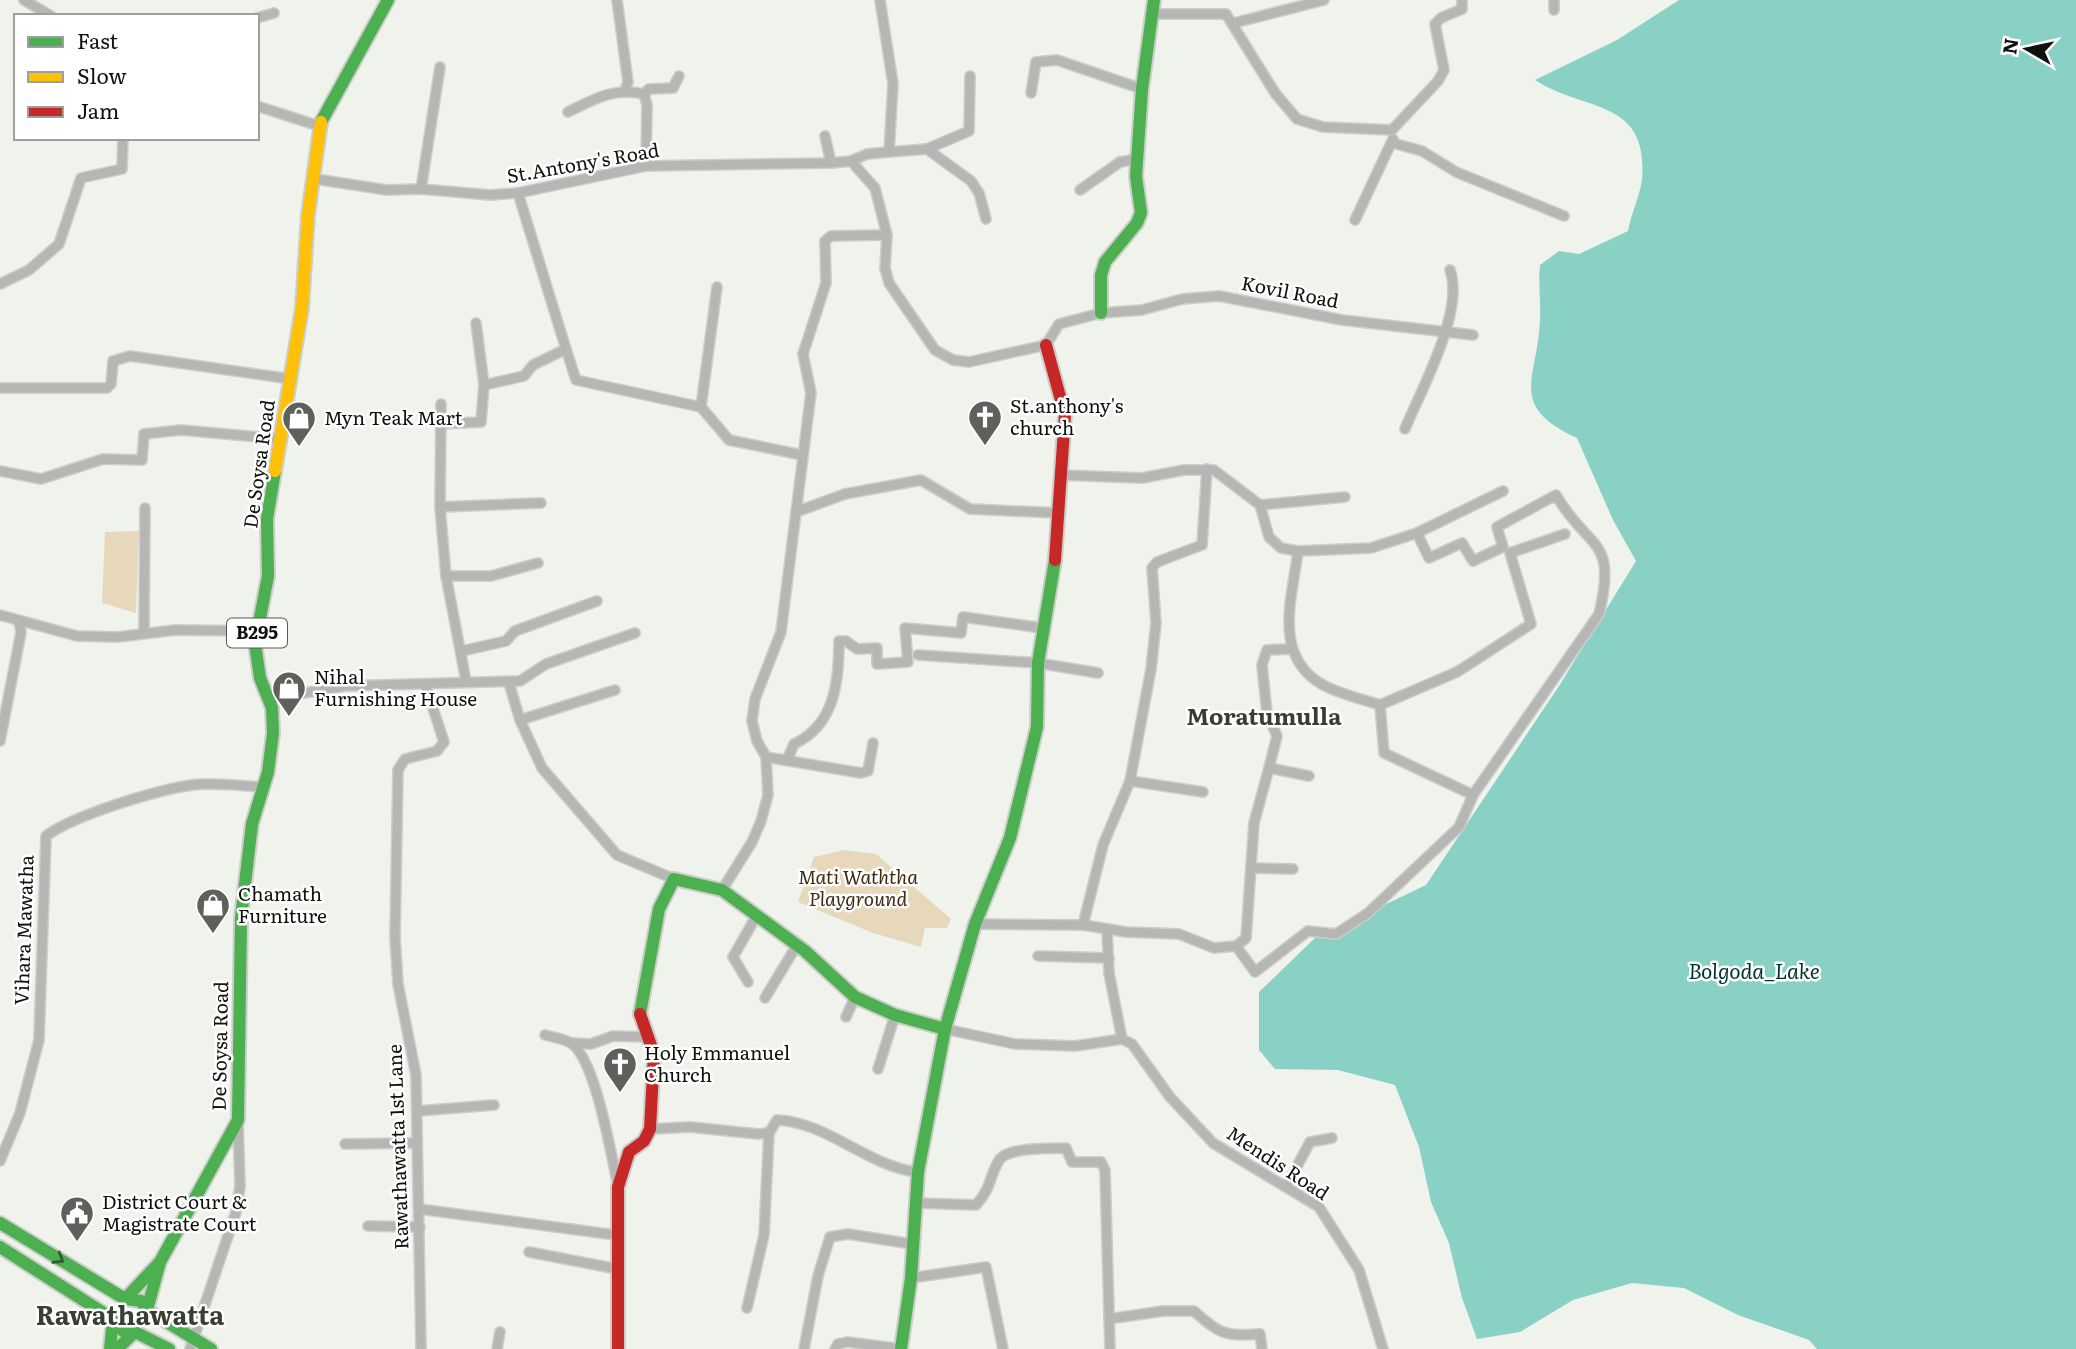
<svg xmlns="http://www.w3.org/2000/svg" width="2076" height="1349" viewBox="0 0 2076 1349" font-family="Literata,serif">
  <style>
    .green { fill: #e7d8bc }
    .water { fill: #89d1c5 }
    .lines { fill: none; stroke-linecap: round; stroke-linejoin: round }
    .street-casing { stroke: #cbcec9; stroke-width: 12 }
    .fast-casing { stroke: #cbcec9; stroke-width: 16 }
    .slow-casing { stroke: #cbcec9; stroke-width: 16 }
    .jam-casing { stroke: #cbcec9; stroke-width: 16 }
    .street { stroke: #b6b7b4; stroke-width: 9 }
    .fast { stroke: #4caf50; stroke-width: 12 }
    .slow { stroke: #ffc107; stroke-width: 12 }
    .jam { stroke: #c62828; stroke-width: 12 }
    .oneway { stroke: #2e602e }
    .labels { text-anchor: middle; stroke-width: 5; stroke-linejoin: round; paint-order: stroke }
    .shield { fill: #fff; stroke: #575856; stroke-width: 2 }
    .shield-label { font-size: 18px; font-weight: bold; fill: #0f110d }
    .street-label { font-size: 19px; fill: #0f110d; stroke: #fff }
    .poi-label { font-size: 19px; fill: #0f110d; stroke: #fff; text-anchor: start }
    .park-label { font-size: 19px; font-style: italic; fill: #3f2c0f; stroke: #fff }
    .water-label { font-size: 21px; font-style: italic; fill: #01342e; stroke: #fff }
    .quarter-label { font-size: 23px; font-weight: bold; fill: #393e34; stroke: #fff }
    .district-label { font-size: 26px; font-weight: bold; fill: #393e34; stroke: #fff }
  </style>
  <rect width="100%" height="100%" fill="#eff3ec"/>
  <g class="green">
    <polygon points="139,531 136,613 102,603 105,532"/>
    <polygon points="844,850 876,854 951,919 947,928 925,928 921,947 873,933 798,902 814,857"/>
  </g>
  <path class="water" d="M1679 0H2076V1349H1817L1809 1340 1738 1315 1684 1288 1632 1283 1573 1300 1520 1332 1477 1339 1462 1298 1449 1243 1431 1202 1419 1147 1395 1085 1338 1070 1275 1069 1259 1050V992L1315 938 1426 885 1559 686 1636 561 1613 520 1577 438C1506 405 1538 379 1540 319 1541 301 1538 283 1540 265L1559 251 1579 254 1628 231C1631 214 1640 196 1642 179 1649 98 1584 112 1535 80L1617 40Z"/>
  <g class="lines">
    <g class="street-casing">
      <g id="street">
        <polyline points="24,0 51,16"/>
        <polyline points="617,0 628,82 625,90"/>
        <polyline points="1554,10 1554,0"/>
        <polyline points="1151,14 1226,14 1275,93 1297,119 1323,127 1392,130 1438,81 1444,70 1435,24 1441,18 1462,9 1462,0"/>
        <polyline points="257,18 274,13"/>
        <polyline points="1234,23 1324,0"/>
        <polyline points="1031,93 1036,62 1057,60 1142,89"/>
        <polyline points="644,94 647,105 646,166"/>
        <polyline points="257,106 319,126"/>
        <path d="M568 112C594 99 614 87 644 94L649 89 673 88 679 76"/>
        <polyline points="1393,143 1422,151 1456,172 1564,216"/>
        <polyline points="927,149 969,131 970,76"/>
        <polyline points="889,152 927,149 971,181 979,193 986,219"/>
        <polyline points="851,161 867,154 889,152 893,84 880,0"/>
        <polyline points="831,163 851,161 875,188 887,235 885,268 889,283 935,350 953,360 969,362 1046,345 1059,324 1101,313 1142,310 1182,299 1219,296 1342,320 1473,335"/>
        <polyline points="315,179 387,190 421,189 490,195 518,193 646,166 831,163 825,136"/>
        <polyline points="421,189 440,67"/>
        <polyline points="1080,190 1120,162 1137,159"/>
        <polyline points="518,193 566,349"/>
        <polyline points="1355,220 1393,139"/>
        <polyline points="0,284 29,270 59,244 81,178 122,169 123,138"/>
        <polyline points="484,385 524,376 533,365 566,349 576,380 701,407 729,440 802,455"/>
        <polyline points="0,388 107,388 111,384 113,361 130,356 291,379"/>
        <polyline points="441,404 440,507 446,576 466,681"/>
        <polyline points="701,407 717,287"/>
        <polyline points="439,424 481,422 484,385 476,323"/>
        <path d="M1405 429C1421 390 1465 311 1450 270"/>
        <polyline points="0,471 41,479 103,459 142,460 144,434 181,430 280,439"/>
        <polyline points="1059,475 1142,478 1184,470 1214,470 1260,505 1269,537 1281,548 1298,551 1371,548 1417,533 1503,491"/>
        <polyline points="1260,505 1345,497"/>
        <polyline points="440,507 541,503"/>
        <polyline points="796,512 845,494 921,480 970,509 1058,513"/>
        <path d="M1298 551C1292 599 1272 656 1323 685 1340 694 1361 699 1380 705L1457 672 1531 624 1510 553 1565 534"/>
        <polyline points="446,576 491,576 538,563"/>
        <polyline points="0,615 77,636 118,637 175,630 257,631"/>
        <polyline points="144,631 145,508"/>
        <polyline points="462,651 506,641 515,631 597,601"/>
        <polyline points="918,655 1038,663 1098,673"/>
        <polyline points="509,683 520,720"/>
        <polyline points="615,690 520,720 542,768 617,855 674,879"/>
        <polyline points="270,699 345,686 520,681 546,664 635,633"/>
        <polyline points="1380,705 1384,753 1473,795"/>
        <polyline points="0,741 21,632 19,621"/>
        <polyline points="766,757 861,773 868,771 873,743"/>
        <path d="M787 760 794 744C835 725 839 681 839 641H846L857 649 877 648V664L908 662 905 628 961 633 963 617 1042 628"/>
        <polyline points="1269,768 1277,736 1267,713 1262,665 1267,650 1290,649"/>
        <polyline points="1130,781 1203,792"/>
        <polyline points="1252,868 1293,869"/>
        <polyline points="722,890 752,842 761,821 768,795 766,757 757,741 752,721 755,699 781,632 811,393 803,354 826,283 825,241 831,236 887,235"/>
        <polyline points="975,924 1083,925 1126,932 1179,934 1214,948 1236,946 1246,938 1254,823 1269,768 1309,776"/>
        <polyline points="1083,925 1103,845 1130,781 1151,669 1156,623 1152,568 1157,562 1202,545 1207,469"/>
        <polyline points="1107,929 1109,973 1122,1039"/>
        <path d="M1236 946 1255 972 1308 931 1336 934 1368 913 1459 827 1473 795 1599 614C1618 536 1588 551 1556 495L1497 527 1503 547 1473 561 1462 543 1429 558 1417 533"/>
        <polyline points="1038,956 1109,958"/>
        <polyline points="748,982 733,957 757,915"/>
        <polyline points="765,998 797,945"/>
        <polyline points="846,1017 855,997"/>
        <polyline points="945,1029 1015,1044 1075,1046 1122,1039 1132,1044 1170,1097 1213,1143 1319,1207 1359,1270 1383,1349"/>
        <path d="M545 1035C553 1037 565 1039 571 1043 596 1060 611 1155 618 1186"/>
        <polyline points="572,1043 591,1044 613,1036 645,1037"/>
        <polyline points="878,1069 895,1015"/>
        <polyline points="417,1111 494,1105"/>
        <path d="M650 1129 690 1127 758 1134 769 1133 777 1120C828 1122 868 1167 918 1172"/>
        <polyline points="345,1144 415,1143"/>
        <path d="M0 1161 20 1113 39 1040 46 836C74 815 157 790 192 785 215 782 240 786 262 787"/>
        <polyline points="1287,1185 1310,1142 1332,1138"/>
        <path d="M915 1203 976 1205C992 1187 988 1180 998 1162 1005 1146 1051 1149 1066 1148L1072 1162H1101L1105 1170 1110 1349"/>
        <polyline points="419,1209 616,1235"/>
        <polyline points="368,1226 420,1227"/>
        <polyline points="529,1252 617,1269"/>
        <polyline points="911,1278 986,1267 1003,1349"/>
        <polyline points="747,1308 764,1235 769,1133"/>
        <path d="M1109 1319 1163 1311H1194C1219 1334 1226 1337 1260 1334L1262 1349"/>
        <polyline points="190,1349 236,1212 240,1186 238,1121"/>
        <polyline points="421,1349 416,1075 398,984 395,937 398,770 405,759 437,751 444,742 425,684"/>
        <polyline points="497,1349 500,1332"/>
        <polyline points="804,1349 818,1276 830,1237 848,1234 912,1244"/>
        <polyline points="835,1349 838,1344 847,1342 902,1349"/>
      </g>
    </g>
    <g class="fast-casing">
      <g id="fast">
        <polyline points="321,122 388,0"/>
        <polyline points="1101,313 1101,275 1105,262 1137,223 1141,213 1136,176 1142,89 1154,0"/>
        <polyline points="640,1014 659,909 674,879 722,890 805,951 855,997 895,1015 945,1029"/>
        <polyline points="0,1223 125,1299 141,1301 147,1310 211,1349"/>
        <polyline points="0,1247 113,1319 123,1331 135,1332 169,1349"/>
        <polyline points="125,1299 159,1263"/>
        <polyline points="147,1310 160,1262 238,1120 241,918 252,824 268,772 273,733 272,708 260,678 255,644 268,576 267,519 275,471"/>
        <polyline points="110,1349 113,1319"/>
        <polyline points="117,1349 135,1332"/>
        <polyline points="901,1349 911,1278 918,1172 945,1029 975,924 1010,838 1037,727 1038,663 1055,560"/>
      </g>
    </g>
    <g class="slow-casing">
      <polyline id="slow" points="275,471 302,308 308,215 321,122"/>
    </g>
    <g class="jam-casing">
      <g id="jam">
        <polyline points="1046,345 1065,415 1055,560"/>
        <polyline points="618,1349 618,1187 629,1152 644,1141 650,1129 654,1054 640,1014"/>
      </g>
    </g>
    <use href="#street" class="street"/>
    <use href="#fast" class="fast"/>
    <use href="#slow" class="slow"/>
    <use href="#jam" class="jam"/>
  </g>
  <defs><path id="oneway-chevron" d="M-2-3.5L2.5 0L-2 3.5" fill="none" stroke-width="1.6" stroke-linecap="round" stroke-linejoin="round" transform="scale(1.75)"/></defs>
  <use class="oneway" href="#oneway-chevron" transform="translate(59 1259) rotate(31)"/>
  <defs>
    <g id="church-pin" transform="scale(1.75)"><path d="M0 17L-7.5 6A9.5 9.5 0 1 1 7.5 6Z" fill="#5d605b" stroke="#fff"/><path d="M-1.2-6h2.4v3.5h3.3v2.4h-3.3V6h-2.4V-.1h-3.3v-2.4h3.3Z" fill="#fff"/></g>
    <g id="shop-pin" transform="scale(1.75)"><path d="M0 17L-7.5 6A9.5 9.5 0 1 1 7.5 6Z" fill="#5d605b" stroke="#fff"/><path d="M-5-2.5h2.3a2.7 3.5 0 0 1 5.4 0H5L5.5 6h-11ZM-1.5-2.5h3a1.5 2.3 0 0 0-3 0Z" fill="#fff"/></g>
    <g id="civic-pin" transform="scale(1.75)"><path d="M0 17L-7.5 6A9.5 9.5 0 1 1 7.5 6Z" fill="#5d605b" stroke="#fff"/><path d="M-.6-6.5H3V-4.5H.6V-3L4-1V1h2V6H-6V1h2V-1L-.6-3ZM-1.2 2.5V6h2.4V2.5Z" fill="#fff"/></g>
  </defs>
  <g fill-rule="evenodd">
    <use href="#church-pin" x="985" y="417"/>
    <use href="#shop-pin" x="299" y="418"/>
    <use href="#shop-pin" x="289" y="688"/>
    <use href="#shop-pin" x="213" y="905"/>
    <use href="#church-pin" x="620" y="1064"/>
    <use href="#civic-pin" x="77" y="1213"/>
  </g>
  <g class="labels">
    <rect class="shield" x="227" y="618.5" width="60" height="29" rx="5"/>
    <g class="shield-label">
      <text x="257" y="639">B295</text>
    </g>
    <g class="street-label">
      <text transform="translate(583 163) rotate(-10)" y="7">St.Antony's Road</text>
      <text transform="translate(1290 292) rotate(11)" y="7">Kovil Road</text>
      <text transform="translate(259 464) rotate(-82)" y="7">De Soysa Road</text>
      <text transform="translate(24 930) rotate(-88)" y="7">Vihara Mawatha</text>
      <text transform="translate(220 1046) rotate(-89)" y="7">De Soysa Road</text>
      <text transform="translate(398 1147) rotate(-92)" y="7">Rawathawatta 1st Lane</text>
      <text transform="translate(1278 1163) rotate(33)" y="7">Mendis Road</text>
    </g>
    <g class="poi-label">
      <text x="1010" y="413">St.anthony's<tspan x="1010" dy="22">church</tspan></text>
      <text x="324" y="425">Myn Teak Mart</text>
      <text x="314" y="684">Nihal<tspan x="314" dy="22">Furnishing House</tspan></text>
      <text x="238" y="901">Chamath<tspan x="238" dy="22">Furniture</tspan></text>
      <text x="644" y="1060">Holy Emmanuel<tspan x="644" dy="22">Church</tspan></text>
      <text x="102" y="1209">District Court &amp;<tspan x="102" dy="22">Magistrate Court</tspan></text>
    </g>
    <g class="park-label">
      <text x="858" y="884">Mati Waththa<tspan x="858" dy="22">Playground</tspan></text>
    </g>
    <g class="water-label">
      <text x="1754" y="979">Bolgoda_Lake</text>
    </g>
    <g class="quarter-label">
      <text x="1264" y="725">Moratumulla</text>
    </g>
    <g class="district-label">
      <text x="130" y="1325">Rawathawatta</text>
    </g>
  </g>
  <rect x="14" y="14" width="245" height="126" fill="#ffffff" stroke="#9fa09e" stroke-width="2"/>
  <rect x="28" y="37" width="35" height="10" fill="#4caf50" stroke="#9fa09e" stroke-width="2"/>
  <text x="77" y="49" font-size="21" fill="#0f110d">Fast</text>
  <rect x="28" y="72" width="35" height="10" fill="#ffc107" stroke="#9fa09e" stroke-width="2"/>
  <text x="77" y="84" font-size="21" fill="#0f110d">Slow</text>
  <rect x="28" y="107" width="35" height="10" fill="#c62828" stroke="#9fa09e" stroke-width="2"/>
  <text x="77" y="119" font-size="21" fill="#0f110d">Jam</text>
  <g transform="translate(2027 49) rotate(279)" stroke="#ffffff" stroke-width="5" paint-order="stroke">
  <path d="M0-5L12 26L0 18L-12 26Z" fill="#0f110d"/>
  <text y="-10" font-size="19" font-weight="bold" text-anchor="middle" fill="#0f110d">N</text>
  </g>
</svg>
